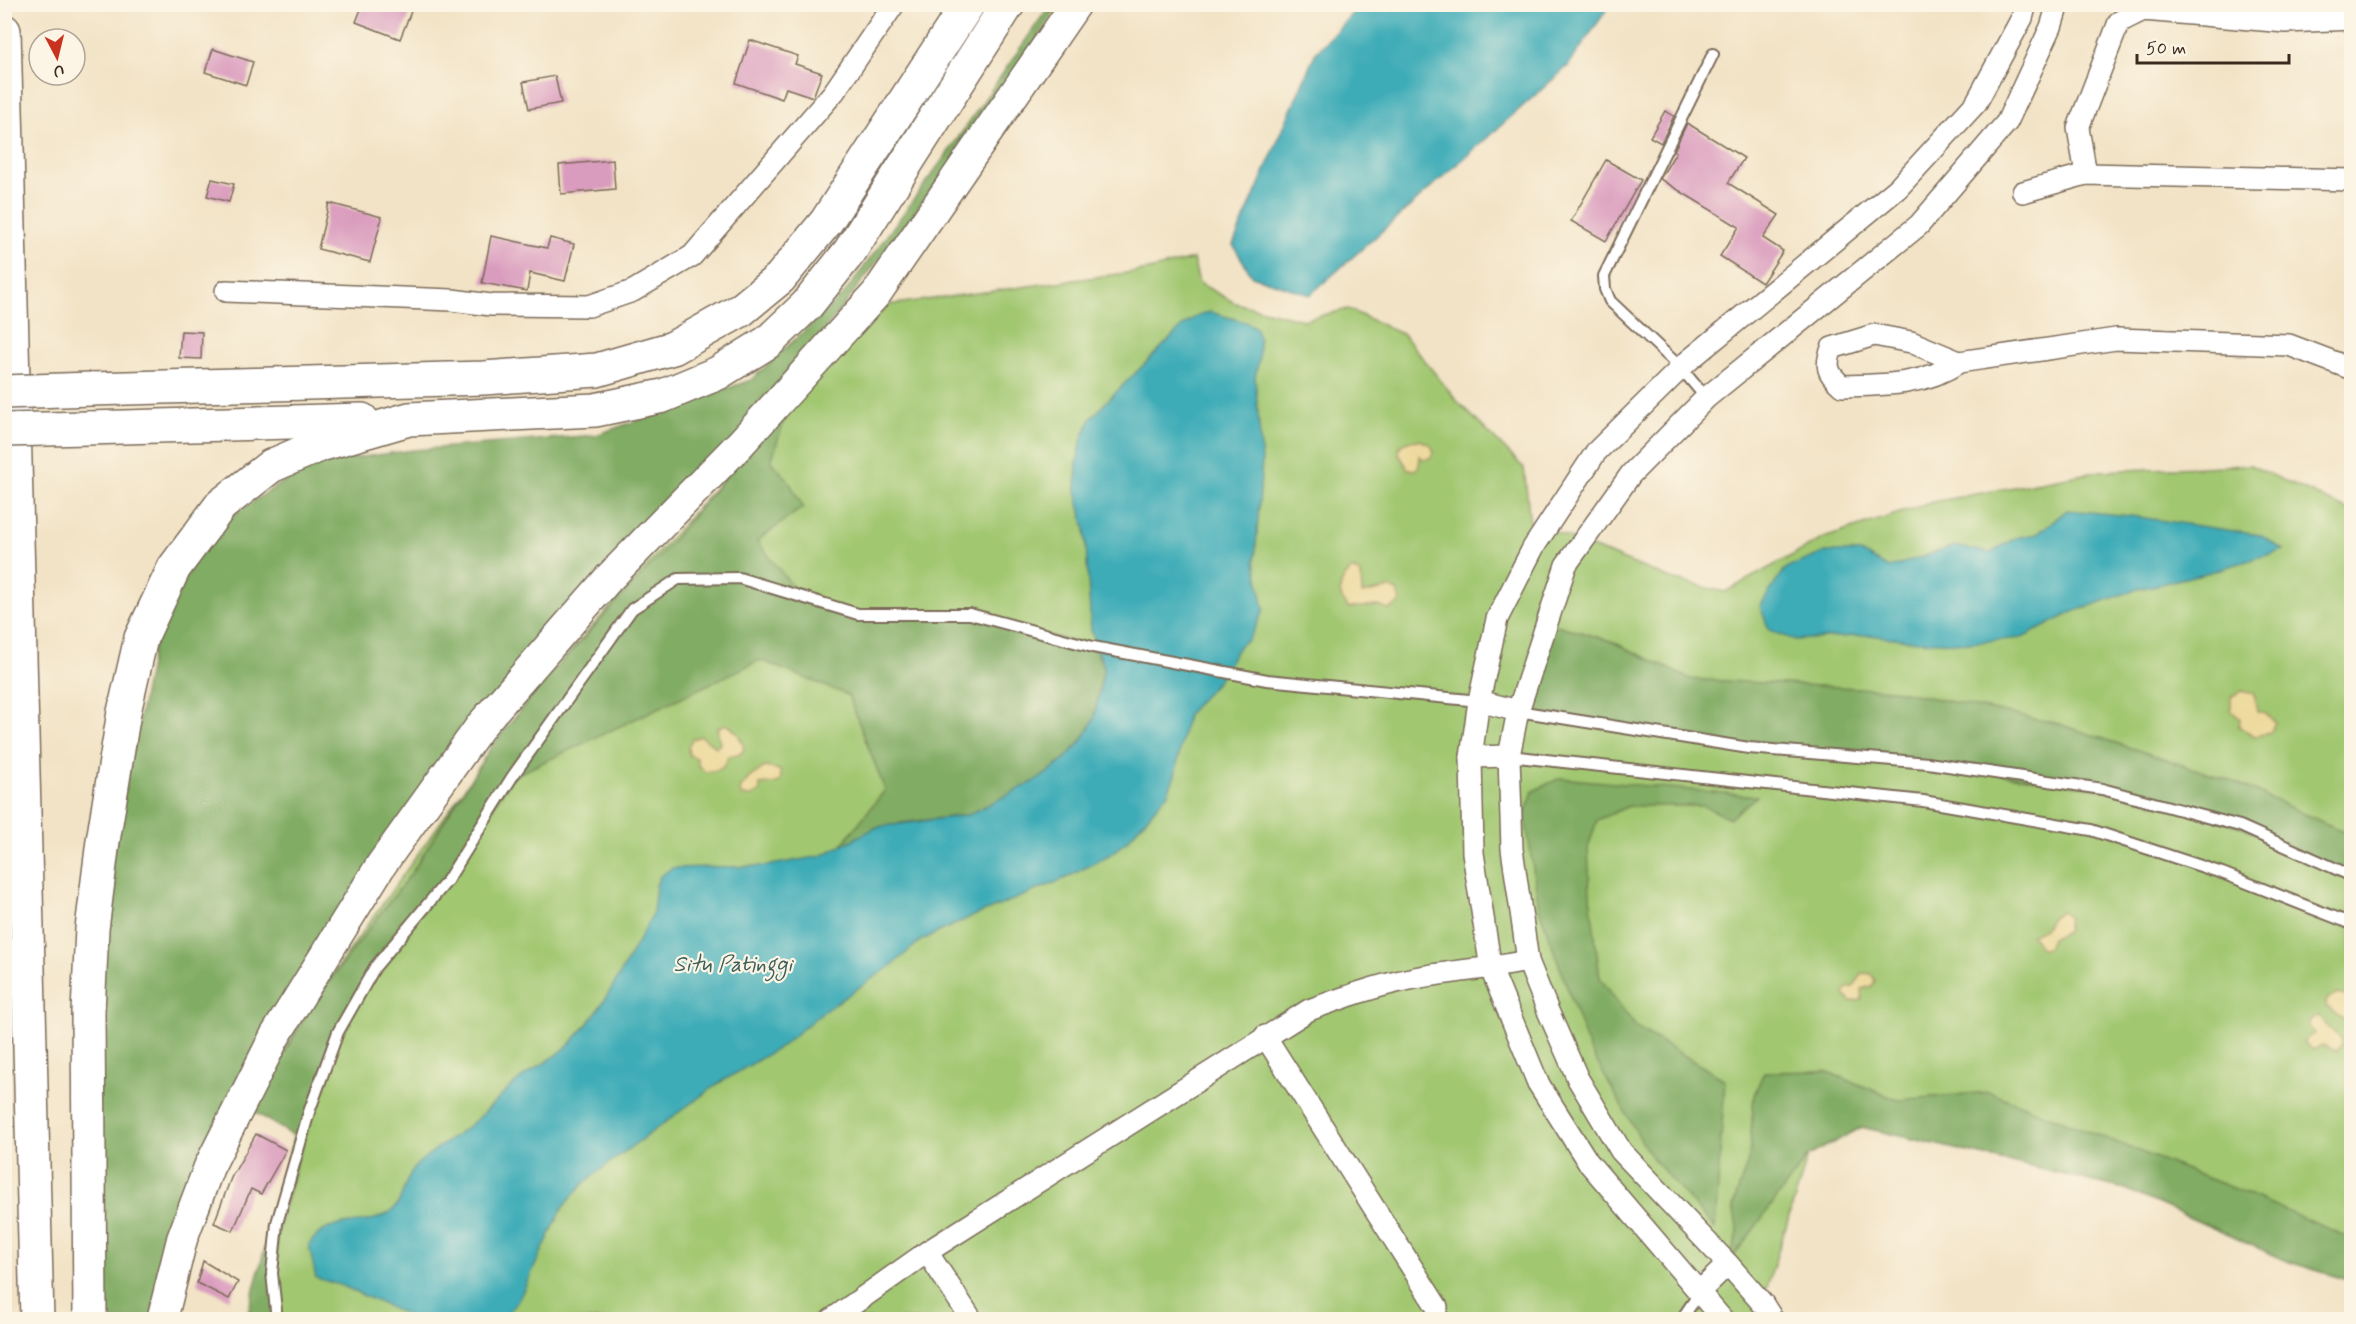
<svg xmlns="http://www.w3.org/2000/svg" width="2356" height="1324" viewBox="0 0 2356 1324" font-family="Mynerve,sans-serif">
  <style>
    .green { fill: #a2c771; stroke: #6e7848; stroke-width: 1.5 }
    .forest { fill: #81ac63; stroke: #5e6b40; stroke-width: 1.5 }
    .sand { fill: #eeda9e; stroke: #94825e; stroke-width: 1.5 }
    .water { fill: #3cacb7; stroke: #3c6b6a; stroke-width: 1.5 }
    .building { fill: #da9cbe }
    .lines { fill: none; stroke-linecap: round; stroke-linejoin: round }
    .lane-casing { stroke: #7b6b59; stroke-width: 14 }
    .street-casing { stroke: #7b6b59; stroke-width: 24 }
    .secondary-casing { stroke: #7b6b59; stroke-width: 33 }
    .highway-casing { stroke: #7b6b59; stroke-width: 36 }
    .lane { stroke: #fff; stroke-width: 10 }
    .street { stroke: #fff; stroke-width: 21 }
    .secondary { stroke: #fff; stroke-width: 30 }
    .highway { stroke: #fff; stroke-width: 33 }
    .highway-bridge-casing { stroke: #7b6b59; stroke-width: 36; stroke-linecap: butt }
    .highway-bridge { stroke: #fff; stroke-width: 33 }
    .labels { text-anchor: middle; stroke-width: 4.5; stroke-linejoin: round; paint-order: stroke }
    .water-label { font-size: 22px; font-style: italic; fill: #3b5e5b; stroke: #fcf5e5 }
  </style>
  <rect width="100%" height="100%" fill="#fcf5e5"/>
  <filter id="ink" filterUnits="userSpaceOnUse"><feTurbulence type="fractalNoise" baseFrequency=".0167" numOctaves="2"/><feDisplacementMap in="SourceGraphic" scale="12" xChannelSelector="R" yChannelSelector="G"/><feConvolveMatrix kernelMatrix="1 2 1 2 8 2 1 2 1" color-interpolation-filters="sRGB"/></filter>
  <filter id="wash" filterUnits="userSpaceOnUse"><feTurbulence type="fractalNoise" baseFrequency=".008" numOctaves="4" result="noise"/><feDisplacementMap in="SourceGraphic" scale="24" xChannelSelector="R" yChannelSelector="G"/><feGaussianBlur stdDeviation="1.35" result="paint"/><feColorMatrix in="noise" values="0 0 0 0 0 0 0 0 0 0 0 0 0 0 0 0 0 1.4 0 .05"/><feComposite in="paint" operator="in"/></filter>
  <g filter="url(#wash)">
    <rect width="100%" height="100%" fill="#f2e3c6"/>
    <polygon class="green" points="1193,259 1199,283 1235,303 1303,320 1348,309 1404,335 1458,402 1524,468 1530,522 1671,579 1725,592 1824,538 1933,502 2101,471 2250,465 2351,511 2351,1281 2290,1262 2125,1189 1862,1127 1808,1156 1757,1319 255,1320 309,1114 259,1096 305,1013 528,699 759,438 888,305 1149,270"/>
    <g class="forest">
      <polygon points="1050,5 1060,5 955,160 788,378 337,920 152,1319 100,1320 96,936 156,634 210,530 310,464 414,450 596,435 751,380 844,294 947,154"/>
      <polygon points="791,398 771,462 787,478 803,507 757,541 800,596 858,614 970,614 1093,647 1104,667 1094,719 1083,739 1063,761 1039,779 968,815 901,823 838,849 885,790 848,695 760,660 512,777 447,881 375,967 338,1032 277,1223 277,1319 246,1320 294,1136 253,1111 311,1005 412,872 491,747 544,681 661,554"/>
      <polygon points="1546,622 1611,641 1690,679 1894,690 2059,724 2237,783 2351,835 2351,876 2240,826 2102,789 1928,763 1749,748 1518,711"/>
      <polygon points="1560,778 1757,796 1730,818 1703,806 1629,806 1597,820 1588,848 1590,896 1600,978 1636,1027 1725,1080 1715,1229 1649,1154 1589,1048 1539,909 1525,815 1533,791"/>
      <polygon points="1825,1071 1898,1100 1989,1092 2250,1195 2352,1239 2351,1281 2290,1262 2125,1189 1862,1127 1808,1156 1728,1264 1738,1233 1733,1206 1749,1158 1754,1095 1764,1072"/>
    </g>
    <g class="sand">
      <polygon points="1420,440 1431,445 1434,452 1431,458 1423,459 1420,456 1419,466 1415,470 1408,469 1399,454 1400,446 1409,441"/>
      <path d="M1352 569 1361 574 1362 594 1390 588 1398 591 1400 602 1389 610 1379 606 1348 608C1336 594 1338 582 1352 569Z"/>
      <polygon points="2242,691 2254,694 2257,712 2266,714 2275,722 2270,733 2255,736 2239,727 2240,718 2231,711 2231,697"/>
      <path d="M726 724C735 729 742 738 744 749L739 755 728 756C726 769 717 771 705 772L698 765 697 758 689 755 688 748 692 739 701 736 716 747 720 744 717 728Z"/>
      <polygon points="765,767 780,770 781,779 778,783 760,785 760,791 752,796 741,796 740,789 749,778"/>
      <polygon points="2061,911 2068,916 2066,932 2052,938 2048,948 2041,949 2031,935 2045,928 2050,919"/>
      <polygon points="1863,973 1871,974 1875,981 1872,986 1861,989 1862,1000 1850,1002 1844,994 1847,988 1853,987"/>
      <polygon points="2338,994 2351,997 2351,1038 2348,1022 2326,1006 2327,999"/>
      <polygon points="2318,1017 2340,1038 2341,1045 2337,1051 2322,1045 2313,1050 2303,1041 2315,1033 2309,1027 2310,1019"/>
    </g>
    <g class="water">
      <polygon points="1360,5 1610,5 1568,66 1310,295 1252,276 1233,245 1315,54"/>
      <path d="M1210 312 1248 323 1256 328 1259 339V358L1255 378 1262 461 1255 561 1264 610 1249 639 1240 645 1216 683 1187 715 1175 775 1168 793 1126 842 1109 855 1064 879 964 920 920 941 891 966 820 1014 782 1046 719 1083 612 1161 584 1183 563 1207 522 1293 512 1309 498 1319H415L343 1286 316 1278 309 1245C328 1215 360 1229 387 1214 405 1204 402 1183 414 1168 424 1155 451 1140 465 1129 484 1115 500 1095 519 1080 533 1069 550 1061 564 1049 601 1016 623 967 647 925L653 912 656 886 660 876 672 868 766 866 821 856 877 827 968 815 1039 779 1063 761 1083 739 1094 719 1104 667 1091 630 1085 528 1076 491 1077 462 1082 438 1091 419 1106 402 1183 326 1197 316Z"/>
      <polygon points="2067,510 2131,516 2260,535 2284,550 2210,572 2135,590 2073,612 2022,638 1968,643 1916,641 1870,635 1795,640 1769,630 1760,606 1785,569 1825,552 1860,552 1889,568 1954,546 1991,553 2015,538 2037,534"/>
    </g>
    <g id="blocks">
      <g class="building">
        <polygon points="363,4 414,4 400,39 356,22"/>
        <polygon points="750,40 798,56 795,64 822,73 813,97 786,88 782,99 736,83"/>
        <polygon points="213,49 253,62 246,85 205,72"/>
        <polygon points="555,76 561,103 529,109 523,82"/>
        <polygon points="1665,111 1674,116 1661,143 1650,137"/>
        <polygon points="1687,123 1744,158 1728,183 1779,215 1763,238 1783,251 1762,283 1720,256 1739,227 1660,179 1676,152 1674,151"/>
        <polygon points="613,160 615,189 561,194 559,165"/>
        <polygon points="1606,160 1641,180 1606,241 1571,221"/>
        <polygon points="212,179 234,184 229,202 207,196"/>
        <polygon points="329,203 382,217 370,262 318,249"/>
        <polygon points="491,236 547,248 550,238 574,244 565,281 530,273 527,291 482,283"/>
        <polygon points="181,331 202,332 201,359 179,358"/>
        <polygon points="256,1134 286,1150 261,1194 251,1189 233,1231 214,1223 231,1178"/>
        <polygon points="203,1261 238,1282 229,1299 197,1283"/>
      </g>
    </g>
  </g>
  <g filter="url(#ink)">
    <use href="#blocks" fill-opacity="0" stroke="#7b6b59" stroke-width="1.5"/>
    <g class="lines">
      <g class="lane-casing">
        <g id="lane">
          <polyline points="1706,398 1681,368 1610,301 1605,289 1604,276 1713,54"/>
          <polyline points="1518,711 1749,748 1928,763 2102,789 2240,826 2352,876"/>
          <polyline points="1509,756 1923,801 2091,830 2222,873 2352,924"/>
          <polyline points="277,1320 272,1273 277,1223 309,1112 338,1032 375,967 447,881 512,777 632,609 678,579 739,578 858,614 970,614 1093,647 1267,680 1479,701"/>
          <polyline points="1681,1320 1700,1292"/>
        </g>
      </g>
      <g class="street-casing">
        <g id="street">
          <polyline points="2086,174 2078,128 2119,22 2143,10 2286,22 2352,19"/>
          <polyline points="2023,192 2086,174 2352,180"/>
          <polyline points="226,291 452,300 491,305 589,306 633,291 692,256 834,92 894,4"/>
          <path d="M1874 335 1911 342 1959 362C1924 386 1883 385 1842 386 1827 373 1825 366 1832 348Z"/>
          <polyline points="1959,362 2116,339 2289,345 2352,369"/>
          <polyline points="1479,701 1518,711"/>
          <polyline points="1471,757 1509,756"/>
          <polyline points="1265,1036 1437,1307"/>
          <polyline points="927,1252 972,1320"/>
          <polyline points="1700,1291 1728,1264"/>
          <path d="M831 1320 927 1252 1309 1010C1342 998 1375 986 1410 979 1449 971 1489 969 1528 961"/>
          <polyline points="1723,1320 1588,1162 1538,1083 1491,969 1473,853 1471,757 1479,701 1497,619 1533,548 1596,452 1687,362 1898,188 1976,103 2022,18 2026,4"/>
          <polyline points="1773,1320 1763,1304 1728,1264 1621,1151 1578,1079 1548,1011 1528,961 1512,849 1509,756 1518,711 1566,565 1631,474 1706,398 1919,225 2007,122 2051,27 2058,4"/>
        </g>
      </g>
      <g class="secondary-casing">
        <polyline id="secondary" points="162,1320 182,1239 209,1167 275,1036 381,865 482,724 609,578 741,443 876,294 1076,4"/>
      </g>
      <g class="highway-casing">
        <g id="highway">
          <polyline points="4,31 37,1320"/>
          <polyline points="91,389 484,378 597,370 673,348 741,310 780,278 826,222 968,4"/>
          <polyline points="88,428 362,420"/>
          <polyline points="90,1320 88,1012 92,929 103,841 124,712 141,638 174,568 221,505 271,466 320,445 409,419 595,410 663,396 718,373 768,342 807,305 850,251 1008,4"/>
        </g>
      </g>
      <use href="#lane" class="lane"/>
      <use href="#street" class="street"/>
      <use href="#secondary" class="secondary"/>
      <use href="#highway" class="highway"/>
      <g class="highway-bridge-casing">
        <g id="highway-bridge">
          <polyline points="4,392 91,389"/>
          <polyline points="4,430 88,428"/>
        </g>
      </g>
      <use href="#highway-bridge" class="highway-bridge"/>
    </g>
  </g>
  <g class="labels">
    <g class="water-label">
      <text x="733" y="971">Situ Patinggi</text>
    </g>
  </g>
  <rect width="2356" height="1324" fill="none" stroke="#fcf5e5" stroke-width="24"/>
  <g transform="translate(57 57) rotate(173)"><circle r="28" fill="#fcf5e5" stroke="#afa495" stroke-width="1.5"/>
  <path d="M0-4.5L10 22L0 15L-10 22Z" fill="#c8321e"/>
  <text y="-9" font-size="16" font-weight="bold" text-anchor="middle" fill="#3b2a1e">U</text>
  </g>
  <path d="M2137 54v9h152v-9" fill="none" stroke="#3b2a1e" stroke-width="3"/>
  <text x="2146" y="54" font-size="18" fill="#3b2a1e" stroke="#fcf5e5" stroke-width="4.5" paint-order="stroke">50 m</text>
</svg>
